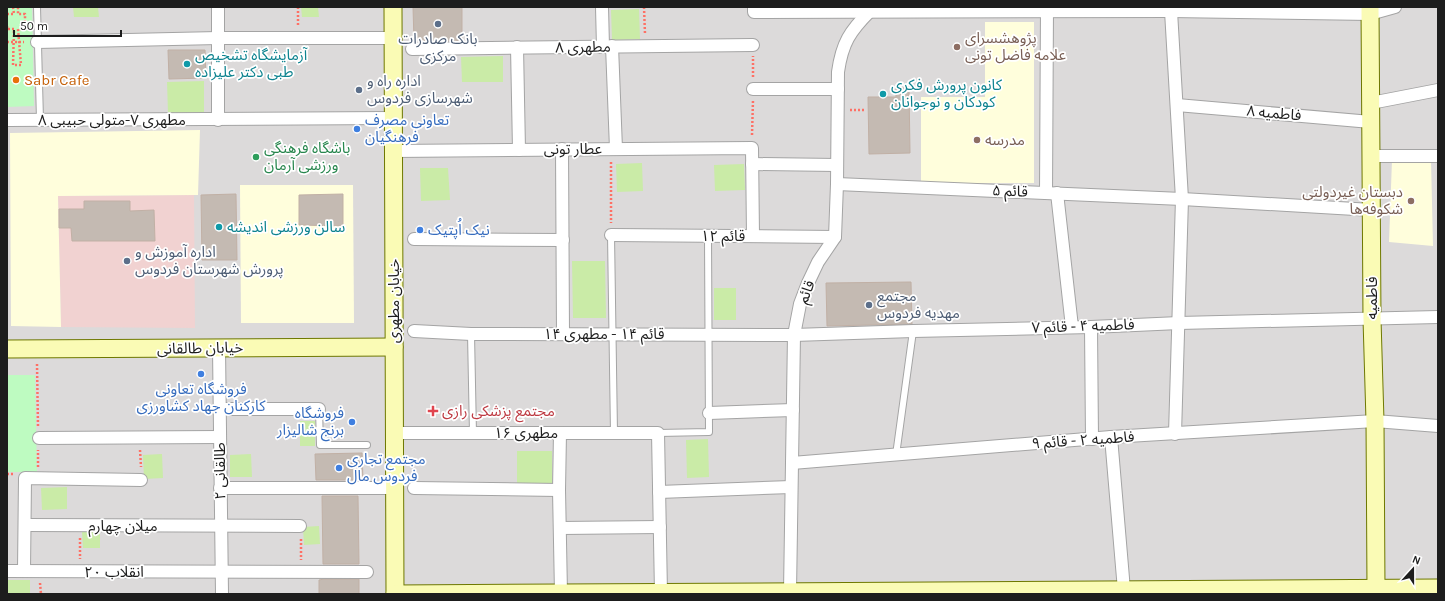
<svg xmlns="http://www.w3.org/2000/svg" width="1445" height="601" viewBox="0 0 1445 601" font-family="Karla,'Noto Sans Arabic',sans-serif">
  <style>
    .residential { fill: #dcdada }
    .commercial { fill: #f1d2d1 }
    .education { fill: #fffedc }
    .grass { fill: #caeba7 }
    .park { fill: #befbc1 }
    .building { fill: #c4bab2; stroke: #c1b0a5 }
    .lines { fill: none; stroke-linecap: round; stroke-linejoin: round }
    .lane-casing { stroke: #a4a4a4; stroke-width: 8 }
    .street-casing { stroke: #a4a4a4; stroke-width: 14 }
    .secondary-casing { stroke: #6e7801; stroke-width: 19 }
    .path { stroke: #fe7065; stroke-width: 2.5; stroke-dasharray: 2 2; stroke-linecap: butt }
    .lane { stroke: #fff; stroke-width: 6 }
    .street { stroke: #fff; stroke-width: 12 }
    .secondary { stroke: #fafbb5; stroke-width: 17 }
    .service-dot { fill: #5c6f8a; stroke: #fff; stroke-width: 1.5 }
    .education-dot { fill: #8d6e63; stroke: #fff; stroke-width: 1.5 }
    .culture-dot { fill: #0f9aa8; stroke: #fff; stroke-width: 1.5 }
    .food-dot { fill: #e8710a; stroke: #fff; stroke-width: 1.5 }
    .shop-dot { fill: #3f7fe0; stroke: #fff; stroke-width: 1.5 }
    .leisure-dot { fill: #2e9e5b; stroke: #fff; stroke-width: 1.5 }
    .health-dot { fill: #e0444e; stroke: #fff; stroke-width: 1.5 }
    .labels { text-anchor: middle; stroke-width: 3.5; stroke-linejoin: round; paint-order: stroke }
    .education-label { font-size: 15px; fill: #785e54; stroke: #fff; text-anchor: start }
    .service-label { font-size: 15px; fill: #4e5e75; stroke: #fff; text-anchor: start }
    .street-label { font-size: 15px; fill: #1d1d1d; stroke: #fff }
    .culture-label { font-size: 15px; fill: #0d838f; stroke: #fff; text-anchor: start }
    .food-label { font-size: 15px; fill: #c56008; stroke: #fff; text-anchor: start }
    .shop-label { font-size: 15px; fill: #366cbe; stroke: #fff; text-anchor: start }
    .leisure-label { font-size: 15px; fill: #27864d; stroke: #fff; text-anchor: start }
    .health-label { font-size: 15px; fill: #be3a42; stroke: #fff; text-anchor: start }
  </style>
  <rect width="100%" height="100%" fill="#efebe3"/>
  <rect class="residential" x="7" y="7" width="1431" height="587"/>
  <polygon class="commercial" points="194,195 195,328 61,327 58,196"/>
  <g class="education">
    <polygon points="985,22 1034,22 1034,183 921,183 921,97 985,97"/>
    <polygon points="200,130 198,195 58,196 61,327 11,326 10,133"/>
    <polygon points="1392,160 1431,160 1433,246 1389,242"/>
    <polygon points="240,185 353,185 354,323 241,323"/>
  </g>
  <g class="grass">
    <polygon points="73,7 98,7 99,17 74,17"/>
    <polygon points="301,7 318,7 319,17 302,17"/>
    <polygon points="639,9 640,39 612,40 611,10"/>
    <polygon points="503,56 503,82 462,82 461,57"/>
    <polygon points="204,81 204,113 168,114 167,82"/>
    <polygon points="642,163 643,191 617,192 616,164"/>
    <polygon points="744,164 745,190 715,191 714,165"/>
    <polygon points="420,168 448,168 450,200 421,201"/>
    <polygon points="572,261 605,261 606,318 573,318"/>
    <rect x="714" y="288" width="22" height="32"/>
    <rect x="300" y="421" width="15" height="25"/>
    <polygon points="708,439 709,477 687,478 686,440"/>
    <polygon points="517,451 552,451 552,484 517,485"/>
    <polygon points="162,454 163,478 144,479 143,455"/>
    <polygon points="251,454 252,477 230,477 230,455"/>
    <polygon points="67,487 67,509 42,510 41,488"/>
    <polygon points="319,526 320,544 304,545 303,527"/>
    <polygon points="100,531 100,548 83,548 82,532"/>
    <rect x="7" y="580" width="23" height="14"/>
  </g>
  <g class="park">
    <polygon points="7,7 32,7 34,106 7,107"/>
    <polygon points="7,375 35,375 37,472 7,472"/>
  </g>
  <g class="building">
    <polygon points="413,7 462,7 462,41 414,41"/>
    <polygon points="168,50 205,50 206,78 169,79"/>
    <polygon points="896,88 909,88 910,153 869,154 868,97 896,97"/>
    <polygon points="236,194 237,260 202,260 201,195"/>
    <polygon points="343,194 343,226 299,225 299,195"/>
    <polygon points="84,201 130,201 130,211 154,210 155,241 72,241 71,228 59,228 59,209 84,209"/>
    <polygon points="911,282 912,324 827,326 826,283"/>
    <polygon points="362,453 363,480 316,480 315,454"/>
    <polygon points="322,496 358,496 359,564 323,564"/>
    <polygon points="324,579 359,579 359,594 319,594 319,580"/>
  </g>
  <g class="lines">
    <g class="lane-casing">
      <g id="lane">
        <polyline points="37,7 40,120"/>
        <polyline points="611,235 614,433"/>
        <polyline points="471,334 473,434"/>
        <polyline points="319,409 320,445 367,445"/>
        <polyline points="658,433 709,432 708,236"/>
        <polyline points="896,455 913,331"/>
      </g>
    </g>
    <g class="street-casing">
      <g id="street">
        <polyline points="602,7 603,47"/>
        <polyline points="754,7 754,12 1171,11 1370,14 1395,7"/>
        <polyline points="1171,11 1182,199 1175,434"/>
        <polyline points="37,42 218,38 393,38"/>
        <polyline points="612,46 616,149"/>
        <polyline points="517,47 519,150"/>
        <polyline points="412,49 753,45"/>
        <polyline points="753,89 838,89"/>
        <polyline points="1371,103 1438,90"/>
        <polyline points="1177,105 1371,122"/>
        <polyline points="7,120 393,118"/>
        <polyline points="218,120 218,7"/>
        <polyline points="562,149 563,334"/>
        <polyline points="393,151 752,148 753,236"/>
        <polyline points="1371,156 1438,156"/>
        <polyline points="752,164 837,165"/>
        <polyline points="837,184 1182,199 1372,210"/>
        <polyline points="1046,193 1047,7"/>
        <polyline points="1057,193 1072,327"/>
        <polyline points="611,235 835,237"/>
        <polyline points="414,239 563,240"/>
        <polyline points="1091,327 1092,439"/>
        <polyline points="414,331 471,334 794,335 913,331 1091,327 1179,323 1438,317"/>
        <polyline points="219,348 222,594"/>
        <polyline points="220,409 319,409"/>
        <polyline points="709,413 793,410"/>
        <polyline points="394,433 658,433 661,593"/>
        <polyline points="560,433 559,490 561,593"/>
        <polyline points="1111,437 1124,590"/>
        <polyline points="39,438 220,437"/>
        <polyline points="792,463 1111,437 1375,421 1438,426"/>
        <polyline points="220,488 395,488"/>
        <polyline points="414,488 559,490"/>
        <polyline points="659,492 791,487"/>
        <polyline points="25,525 300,526"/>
        <polyline points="561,528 660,527"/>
        <polyline points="7,571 367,572"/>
        <polyline points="24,571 25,478 141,480"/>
        <path d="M790 592 794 335 800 304 808 283 818 262 835 237 837 184 838 72C842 43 850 31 870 11V8"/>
      </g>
    </g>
    <g class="secondary-casing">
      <g id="secondary">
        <polyline points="393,7 395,594"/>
        <polyline points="1370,7 1372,319 1375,421 1376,588"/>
        <polyline points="7,349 394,347"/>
        <polyline points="395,594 1438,588"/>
      </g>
    </g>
    <g class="path">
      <polyline points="298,7 298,26"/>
      <polyline points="644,7 645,34"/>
      <polyline points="7,14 14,14 13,7"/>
      <polyline points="7,26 7,29 14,29 13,65 21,65 18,29 25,29 25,14 18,14 18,7"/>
      <polyline points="7,42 24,42"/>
      <polyline points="753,77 753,56"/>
      <polyline points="850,110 865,110"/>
      <polyline points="752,135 753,100"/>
      <polyline points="611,162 611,223"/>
      <polyline points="37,364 38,427"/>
      <polyline points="140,450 141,467"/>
      <polyline points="38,467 38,450"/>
      <polyline points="7,474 14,474"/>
      <polyline points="80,538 80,559"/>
      <polyline points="301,539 301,560"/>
      <polyline points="40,583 41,594"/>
    </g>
    <use href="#lane" class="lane"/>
    <use href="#street" class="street"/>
    <use href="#secondary" class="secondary"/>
  </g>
  <g class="service-dot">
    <circle cx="438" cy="24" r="4"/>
    <circle cx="359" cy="90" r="4"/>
    <circle cx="127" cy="261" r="4"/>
    <circle cx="869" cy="305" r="4"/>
  </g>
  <g class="education-dot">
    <circle cx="957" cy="47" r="4"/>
    <circle cx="977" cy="140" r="4"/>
    <circle cx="1411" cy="201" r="4"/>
  </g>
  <g class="culture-dot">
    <circle cx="187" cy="64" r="4"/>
    <circle cx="883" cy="94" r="4"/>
    <circle cx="219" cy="227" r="4"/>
  </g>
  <circle class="food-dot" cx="16" cy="80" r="4"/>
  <g class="shop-dot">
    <circle cx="357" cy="129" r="4"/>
    <circle cx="420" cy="230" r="4"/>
    <circle cx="201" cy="374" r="4"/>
    <circle cx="352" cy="422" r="4"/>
    <circle cx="339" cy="468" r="4"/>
  </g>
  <circle class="leisure-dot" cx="256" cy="157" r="4"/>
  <path class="health-dot" d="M431 405h4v4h4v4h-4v4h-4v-4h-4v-4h4z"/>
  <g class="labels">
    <g class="education-label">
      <text x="965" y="43">پژوهشسرای<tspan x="965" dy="17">علامه فاضل تونی</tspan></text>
      <text x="985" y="145">مدرسه</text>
      <text x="1403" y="197" text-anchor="end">دبستان غیردولتی<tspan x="1403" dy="17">شکوفه‌ها</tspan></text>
    </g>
    <g class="service-label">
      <text x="438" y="44" text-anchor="middle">بانک صادرات<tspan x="438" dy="17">مرکزی</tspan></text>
      <text x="367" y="86">اداره راه و<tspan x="367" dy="17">شهرسازی فردوس</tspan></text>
      <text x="135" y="257">اداره آموزش و<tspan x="135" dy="17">پرورش شهرستان فردوس</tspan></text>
      <text x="877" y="301">مجتمع<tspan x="877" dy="17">مهدیه فردوس</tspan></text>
    </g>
    <g class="street-label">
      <text transform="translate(583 47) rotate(-1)" y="5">مطهری ۸</text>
      <text transform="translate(1274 113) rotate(5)" y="5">فاطمیه ۸</text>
      <text x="112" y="125">مطهری ۷-متولی حبیبی ۸</text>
      <text x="573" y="154">عطار تونی</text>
      <text transform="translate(1010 191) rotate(2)" y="5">قائم ۵</text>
      <text x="723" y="241">قائم ۱۲</text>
      <text transform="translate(806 292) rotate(-69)" y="5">قائم</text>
      <text transform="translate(1372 298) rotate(-90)" y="5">فاطمیه</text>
      <text transform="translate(394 301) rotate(-90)" y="5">خیابان مطهری</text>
      <text transform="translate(1083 326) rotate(-2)" y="5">فاطمیه ۴ - قائم ۷</text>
      <text x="604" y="339">قائم ۱۴ - مطهری ۱۴</text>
      <text transform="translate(200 348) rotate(-1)" y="5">خیابان طالقانی</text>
      <text x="526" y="438">مطهری ۱۶</text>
      <text transform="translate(1083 440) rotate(-4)" y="5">فاطمیه ۲ - قائم ۹</text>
      <text transform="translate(220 471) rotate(-90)" y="5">طالقانی ۲</text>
      <text x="123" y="531">میلان چهارم</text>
      <text x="114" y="577">انقلاب ۲۰</text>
    </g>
    <g class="culture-label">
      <text x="195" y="60">آزمایشگاه تشخیص<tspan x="195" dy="17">طبی دکتر علیزاده</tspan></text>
      <text x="891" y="90">کانون پرورش فکری<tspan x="891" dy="17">کودکان و نوجوانان</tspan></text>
      <text x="227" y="232">سالن ورزشی اندیشه</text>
    </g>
    <g class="food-label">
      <text x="24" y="85">Sabr Cafe</text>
    </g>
    <g class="shop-label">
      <text x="365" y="125">تعاونی مصرف<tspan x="365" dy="17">فرهنگیان</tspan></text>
      <text x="428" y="235">نیک اُپتیک</text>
      <text x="201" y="394" text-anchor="middle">فروشگاه تعاونی<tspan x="201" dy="17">کارکنان جهاد کشاورزی</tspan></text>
      <text x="344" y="418" text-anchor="end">فروشگاه<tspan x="344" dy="17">برنج شالیزار</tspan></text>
      <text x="347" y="464">مجتمع تجاری<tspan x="347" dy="17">فردوس مال</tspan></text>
    </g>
    <g class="leisure-label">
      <text x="264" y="153">باشگاه فرهنگی<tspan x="264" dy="17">ورزشی آرمان</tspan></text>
    </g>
    <g class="health-label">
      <text x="442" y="416">مجتمع پزشکی رازی</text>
    </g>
  </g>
  <rect width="1445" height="601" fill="none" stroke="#1d1d1d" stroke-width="16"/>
  <g transform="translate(1413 569) rotate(21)" stroke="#ffffff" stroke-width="3" paint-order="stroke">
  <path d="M0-3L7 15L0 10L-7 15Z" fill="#1d1d1d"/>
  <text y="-6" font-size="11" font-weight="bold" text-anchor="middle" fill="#1d1d1d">N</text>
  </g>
  <path d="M14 30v6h107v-6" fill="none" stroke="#1d1d1d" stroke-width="2"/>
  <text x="20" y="30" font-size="12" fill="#1d1d1d" stroke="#ffffff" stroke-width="3" paint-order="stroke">50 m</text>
</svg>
